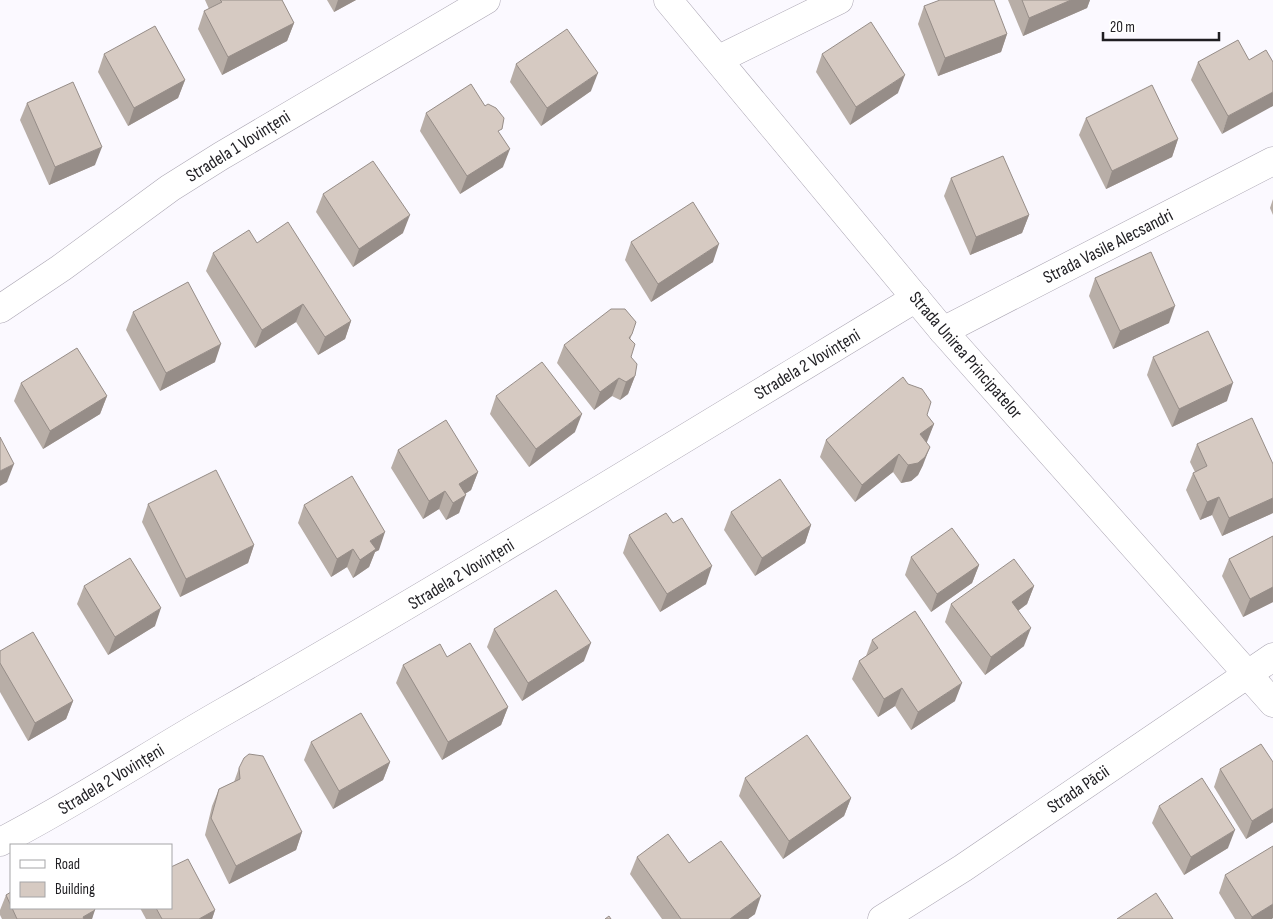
<svg xmlns="http://www.w3.org/2000/svg" width="1273" height="919" viewBox="0 0 1273 919" font-family="'Sofia Sans Condensed',sans-serif">
  <style>
    .lines { fill: none; stroke-linecap: round; stroke-linejoin: round }
    .minor-casing { stroke: #aba6b3; stroke-width: 29 }
    .minor { stroke: #fff; stroke-width: 28 }
    .wall { fill: #b8aea7 }
    .shaded-wall { fill: #968d88 }
    .building { fill: #d6cac2; stroke: #968d88 }
    .labels { text-anchor: middle; stroke-width: 5; stroke-linejoin: round; paint-order: stroke }
    .street-label { font-size: 18px; fill: #1f1e22; stroke: #fff }
  </style>
  <rect width="100%" height="100%" fill="#fbf9ff"/>
  <g class="lines">
    <g class="minor-casing">
      <g id="minor">
        <polyline points="668,0 943,331 1273,703"/>
        <polyline points="719,59 839,0"/>
        <polyline points="0,309 61,268 170,188 221,156 486,0"/>
        <polyline points="943,331 1273,161"/>
        <path d="M0 842C78 802 151 753 227 710 459 577 687 437 916 298"/>
        <polyline points="882,919 963,868 1273,657"/>
      </g>
    </g>
    <use href="#minor" class="minor"/>
  </g>
  <g class="wall">
    <polygon points="205,0 282,0 294,23 287,41 222,75 198,29 204,11 209,9"/>
    <polygon points="327,0 356,0 334,12"/>
    <polygon points="1008,0 1090,0 1087,8 1023,36"/>
    <polygon points="924,6 1007,34 1001,52 938,76 918,24"/>
    <polygon points="104,54 185,80 178,98 128,126 98,72"/>
    <polygon points="822,54 898,93 850,125 816,72"/>
    <polygon points="1249,60 1222,134 1191,80 1198,62"/>
    <polygon points="516,64 591,91 541,126 510,82"/>
    <polygon points="27,103 95,165 49,185 20,120"/>
    <polygon points="426,113 503,167 460,194 420,131"/>
    <polygon points="1086,118 1178,139 1172,157 1106,189 1079,135"/>
    <polygon points="951,178 1029,215 1022,233 970,255 944,196"/>
    <polygon points="323,194 403,233 353,267 316,212"/>
    <polygon points="1273,199 1273,215 1270,208"/>
    <polygon points="631,242 713,262 651,302 625,260"/>
    <polygon points="257,243 351,321 345,339 318,355 296,322 255,348 206,271 213,253"/>
    <polygon points="1095,278 1169,323 1113,349 1089,296"/>
    <polygon points="133,312 215,362 160,391 126,330"/>
    <polygon points="632,334 630,340 631,357 635,376 628,394 620,400 612,396 594,410 557,363 564,345"/>
    <polygon points="1153,357 1227,401 1172,427 1147,375"/>
    <polygon points="21,383 107,396 100,414 43,449 14,401"/>
    <polygon points="496,396 575,432 529,467 490,414"/>
    <polygon points="927,415 934,424 926,442 923,465 918,475 911,481 901,483 893,472 855,502 820,457 826,440"/>
    <polygon points="1197,444 1273,464 1273,513 1222,536 1212,515 1200,520 1186,490 1193,473 1195,472 1190,462"/>
    <polygon points="398,450 478,472 471,490 465,494 459,513 446,520 439,509 423,519 391,468"/>
    <polygon points="148,504 254,545 248,563 180,597 142,522"/>
    <polygon points="304,505 379,550 375,552 369,567 353,578 347,567 331,577 298,523"/>
    <polygon points="731,512 811,525 805,543 755,576 724,530"/>
    <polygon points="673,523 706,584 660,612 623,553 629,535"/>
    <polygon points="1273,536 1273,602 1243,617 1222,576 1229,559"/>
    <polygon points="911,557 979,565 972,583 931,612 905,575"/>
    <polygon points="84,586 155,626 108,655 77,604"/>
    <polygon points="1034,586 1027,604 1018,611 1024,646 985,675 945,622 951,604"/>
    <polygon points="494,629 584,661 522,701 487,647"/>
    <polygon points="872,640 955,701 911,730 895,706 878,717 852,679 859,661 866,656"/>
    <polygon points="0,651 73,701 66,719 28,741 0,692"/>
    <polygon points="447,657 508,707 501,725 442,760 396,683 403,665"/>
    <polygon points="311,742 390,762 383,780 333,809 304,760"/>
    <polygon points="239,768 302,832 296,850 229,884 205,835 212,806 219,789 234,782"/>
    <polygon points="1220,769 1273,822 1246,839 1214,787"/>
    <polygon points="745,778 851,798 844,816 783,859 739,796"/>
    <polygon points="1159,806 1228,848 1184,875 1152,823"/>
    <polygon points="637,857 689,863 755,914 748,919 662,919 630,874"/>
    <polygon points="1225,875 1272,919 1235,919 1219,893"/>
    <polygon points="11,892 11,908 94,908 92,919 2,919 0,915 0,910 6,895"/>
    <polygon points="140,908 171,908 215,910 212,919 146,919"/>
  </g>
  <g class="shaded-wall">
    <polygon points="338,0 356,0 334,12"/>
    <polygon points="1071,0 1090,0 1087,8 1023,36 1029,18"/>
    <polygon points="294,23 287,41 222,75 228,57"/>
    <polygon points="1007,34 1001,52 938,76 945,58"/>
    <polygon points="598,73 591,91 541,126 547,108"/>
    <polygon points="905,75 898,93 850,125 856,107"/>
    <polygon points="185,80 178,98 128,126 134,108"/>
    <polygon points="1273,92 1273,106 1222,134 1228,116"/>
    <polygon points="1178,139 1172,157 1106,189 1112,171"/>
    <polygon points="102,147 95,165 49,185 55,167"/>
    <polygon points="510,149 503,167 460,194 467,176"/>
    <polygon points="410,215 403,233 353,267 359,249"/>
    <polygon points="1029,215 1022,233 970,255 976,237"/>
    <polygon points="719,244 713,262 651,302 658,284"/>
    <polygon points="303,304 296,322 255,348 262,330"/>
    <polygon points="1175,306 1169,323 1113,349 1120,331"/>
    <polygon points="351,321 345,339 318,355 325,337"/>
    <polygon points="221,344 215,362 160,391 166,373"/>
    <polygon points="635,376 628,394 620,400 626,382"/>
    <polygon points="619,378 612,396 594,410 600,392"/>
    <polygon points="1233,383 1227,401 1172,427 1179,409"/>
    <polygon points="107,396 100,414 43,449 50,431"/>
    <polygon points="582,414 575,432 529,467 536,449"/>
    <polygon points="934,424 927,442 913,452 920,434"/>
    <polygon points="930,447 923,465 918,475 911,481 901,483 908,465"/>
    <polygon points="899,454 893,472 855,502 862,485"/>
    <polygon points="14,464 7,482 0,486 0,471"/>
    <polygon points="478,472 471,490 452,502 459,484"/>
    <polygon points="445,491 439,509 423,519 429,501"/>
    <polygon points="466,495 459,513 446,520 453,503"/>
    <polygon points="1219,497 1212,515 1200,520 1207,502"/>
    <polygon points="1273,498 1273,513 1222,536 1229,518"/>
    <polygon points="811,525 805,543 755,576 762,558"/>
    <polygon points="385,532 379,550 375,552 369,567 353,578 360,560 370,541"/>
    <polygon points="254,545 248,563 180,597 186,579"/>
    <polygon points="353,549 347,567 331,577 337,559"/>
    <polygon points="979,565 972,583 931,612 937,594"/>
    <polygon points="712,566 706,584 660,612 667,594"/>
    <polygon points="1034,586 1027,604 1005,620 1012,602"/>
    <polygon points="1273,587 1273,602 1243,617 1250,599"/>
    <polygon points="161,608 155,626 108,655 115,637"/>
    <polygon points="1031,628 1024,646 985,675 991,657"/>
    <polygon points="591,643 584,661 522,701 528,683"/>
    <polygon points="962,683 955,701 911,730 918,712"/>
    <polygon points="902,688 895,706 878,717 884,699"/>
    <polygon points="73,701 66,719 28,741 35,723"/>
    <polygon points="508,707 501,725 442,760 448,742"/>
    <polygon points="390,762 383,780 333,809 339,791"/>
    <polygon points="851,798 844,816 783,859 789,841"/>
    <polygon points="1273,808 1273,822 1246,839 1252,821"/>
    <polygon points="1235,830 1228,848 1184,875 1191,857"/>
    <polygon points="302,832 296,850 229,884 236,866"/>
    <polygon points="761,896 755,914 748,919 730,919"/>
    <polygon points="1273,904 1273,918 1272,919 1251,919 1252,917"/>
    <polygon points="95,910 92,919 82,919 83,917"/>
    <polygon points="215,910 212,919 199,919"/>
  </g>
  <g class="building">
    <polygon points="220,0 282,0 294,23 228,57 204,11 222,2"/>
    <polygon points="940,0 994,0 1007,34 945,58 924,6"/>
    <polygon points="1022,0 1071,0 1029,18"/>
    <polygon points="871,22 905,75 856,107 822,54"/>
    <polygon points="155,26 185,80 134,108 104,54"/>
    <polygon points="567,29 598,73 547,108 516,64"/>
    <polygon points="1238,40 1249,60 1266,50 1273,62 1273,92 1228,116 1198,62"/>
    <polygon points="73,82 102,147 55,167 27,103"/>
    <polygon points="471,84 485,106 488,104 496,108 504,118 502,129 498,131 510,149 467,176 426,113"/>
    <polygon points="1152,85 1178,139 1112,171 1086,118"/>
    <polygon points="1003,156 1029,215 976,237 951,178"/>
    <polygon points="373,161 410,215 359,249 323,194"/>
    <polygon points="693,202 719,244 658,284 631,242"/>
    <polygon points="288,222 351,321 325,337 303,304 262,330 213,253 249,230 257,243"/>
    <polygon points="1151,252 1175,306 1120,331 1095,278"/>
    <polygon points="188,282 221,344 166,373 133,312"/>
    <polygon points="611,309 625,309 636,322 632,334 629,338 635,344 631,357 637,364 635,376 626,382 619,378 600,392 564,345"/>
    <polygon points="1208,331 1233,383 1179,409 1153,357"/>
    <polygon points="77,348 107,396 50,431 21,383"/>
    <polygon points="542,362 582,414 536,449 496,396"/>
    <polygon points="903,377 908,384 922,389 931,402 927,415 934,424 920,434 930,447 925,457 918,463 908,465 899,454 862,485 826,440"/>
    <polygon points="1252,418 1273,464 1273,498 1229,518 1219,497 1207,502 1193,473 1207,466 1197,444"/>
    <polygon points="446,420 478,472 459,484 466,495 453,503 445,491 429,501 398,450"/>
    <polygon points="0,437 14,464 0,471"/>
    <polygon points="216,470 254,545 186,579 148,504"/>
    <polygon points="352,476 385,532 370,541 376,549 360,560 353,549 337,559 304,505"/>
    <polygon points="780,479 811,525 762,558 731,512"/>
    <polygon points="666,513 673,523 682,518 712,566 667,594 629,535"/>
    <polygon points="952,528 979,565 937,594 911,557"/>
    <polygon points="1273,536 1273,587 1250,599 1229,559"/>
    <polygon points="130,558 161,608 115,637 84,586"/>
    <polygon points="1014,559 1034,586 1012,602 1031,628 991,657 951,604"/>
    <polygon points="556,590 591,643 528,683 494,629"/>
    <polygon points="915,611 962,683 918,712 902,688 884,699 859,661 878,648 872,640"/>
    <polygon points="33,632 73,701 35,723 0,663 0,651"/>
    <polygon points="470,643 508,707 448,742 403,665 440,644 447,657"/>
    <polygon points="361,713 390,762 339,791 311,742"/>
    <polygon points="807,735 851,798 789,841 745,778"/>
    <polygon points="1261,744 1273,762 1273,808 1252,821 1220,769"/>
    <polygon points="249,754 263,756 302,832 236,866 211,818 219,789 240,779 239,768 244,758"/>
    <polygon points="1202,778 1235,830 1191,857 1159,806"/>
    <polygon points="668,834 689,863 721,841 761,896 730,919 681,919 637,857"/>
    <polygon points="1273,846 1273,904 1252,917 1225,875"/>
    <polygon points="188,859 215,910 199,919 162,919 156,908 171,908 171,867"/>
    <polygon points="11,892 11,906 6,895"/>
    <polygon points="1156,893 1173,919 1117,919"/>
    <polygon points="12,908 94,908 95,910 83,917 84,919 17,919"/>
    <polygon points="609,916 611,919 605,919"/>
  </g>
  <g class="labels">
    <g class="street-label">
      <text transform="translate(238 146) rotate(-32)" y="6">Stradela 1 Vovințeni</text>
      <text transform="translate(1108 246) rotate(-27)" y="6">Strada Vasile Alecsandri</text>
      <text transform="translate(966 355) rotate(49)" y="6">Strada Unirea Principatelor</text>
      <text transform="translate(807 364) rotate(-31)" y="6">Stradela 2 Vovințeni</text>
      <text transform="translate(461 574) rotate(-31)" y="6">Stradela 2 Vovințeni</text>
      <text transform="translate(111 779) rotate(-31)" y="6">Stradela 2 Vovințeni</text>
      <text transform="translate(1078 789) rotate(-34)" y="6">Strada Păcii</text>
    </g>
  </g>
  <rect x="10" y="844" width="162" height="65" fill="#ffffff" stroke="#a5a5a7"/>
  <rect x="20" y="860" width="25" height="8" fill="#ffffff" stroke="#a5a5a7"/>
  <text x="55" y="869" font-size="15" fill="#1f1e22">Road</text>
  <rect x="20" y="882" width="25" height="15" fill="#d6cac2" stroke="#a5a5a7"/>
  <text x="55" y="894" font-size="15" fill="#1f1e22">Building</text>
  <path d="M1103 32v8h116v-8" fill="none" stroke="#1f1e22" stroke-width="2.5"/>
  <text x="1110" y="32" font-size="15" fill="#1f1e22" stroke="#ffffff" stroke-width="4" paint-order="stroke">20 m</text>
</svg>
